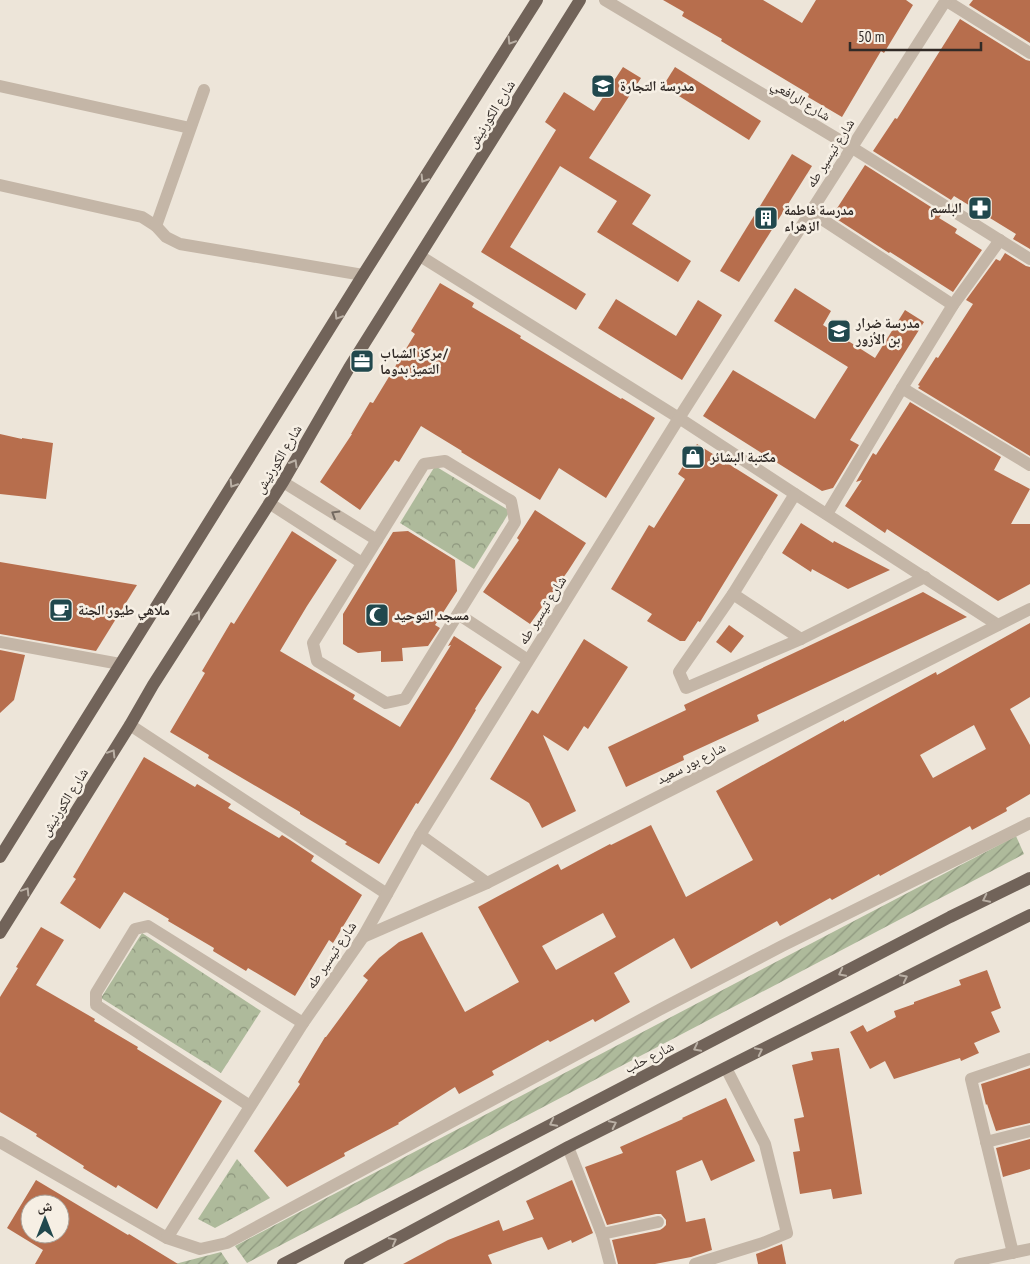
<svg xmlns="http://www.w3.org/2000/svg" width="1030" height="1264" viewBox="0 0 1030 1264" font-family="'PT Sans Narrow','Noto Naskh Arabic',sans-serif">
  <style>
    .park { fill: url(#park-crowns) }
    .garden { fill: url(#garden-furrows) }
    .building { fill: #b76e4d; fill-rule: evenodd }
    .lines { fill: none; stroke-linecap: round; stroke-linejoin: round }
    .minor { stroke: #c4b6a7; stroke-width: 12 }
    .major { stroke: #716359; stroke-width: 12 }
    .oneway { stroke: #bab0a5 }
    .oneway2 { stroke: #736960 }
    .labels { text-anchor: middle; stroke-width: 5; stroke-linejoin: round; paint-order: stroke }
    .poi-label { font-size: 14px; font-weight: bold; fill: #312a26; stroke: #f6efe4; text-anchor: start }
    .street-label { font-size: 14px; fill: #312a26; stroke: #f6efe4 }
  </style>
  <defs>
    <pattern id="park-crowns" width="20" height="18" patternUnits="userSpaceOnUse" patternTransform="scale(1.25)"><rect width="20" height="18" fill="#aeba9b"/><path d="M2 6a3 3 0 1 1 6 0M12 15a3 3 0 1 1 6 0" fill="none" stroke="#8e977e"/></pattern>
    <pattern id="garden-furrows" width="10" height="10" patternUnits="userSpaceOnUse" patternTransform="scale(1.25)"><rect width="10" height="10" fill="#aeba9b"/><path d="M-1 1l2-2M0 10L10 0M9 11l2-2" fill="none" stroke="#8e977e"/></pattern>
  </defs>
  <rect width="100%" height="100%" fill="#ede5d9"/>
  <g class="park">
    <polygon points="435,466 510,511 474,569 400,523"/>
    <polygon points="142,933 261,1011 221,1073 101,998"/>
    <polygon points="237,1159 270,1198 215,1228 198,1219"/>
  </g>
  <g class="garden">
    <polygon points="1016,836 1024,854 247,1263 235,1246"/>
    <polygon points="221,1252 229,1264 175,1264"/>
  </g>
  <g class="building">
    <polygon points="663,0 763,0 802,23 816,0 906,0 913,5 884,53 881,51 842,117 808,97 809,94 721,41 722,39 682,16 684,12"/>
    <polygon points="973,0 1030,0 1030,43 969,5"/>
    <polygon points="960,19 1026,60 1030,61 1030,249 1013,239 1016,234 954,196 951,200 873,151 895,118 897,119"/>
    <polygon points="623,67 641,78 589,158 651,195 632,224 691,261 678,282 597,232 617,201 560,166 510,247 586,294 576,310 481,252 556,130 545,122 564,92 594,111"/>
    <polygon points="675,67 761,121 749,140 663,86"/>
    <polygon points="792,154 812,166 739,282 720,271"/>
    <polygon points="865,165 942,214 939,218 957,229 955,233 982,250 953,292 890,252 889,253 832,216"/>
    <polygon points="1005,253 1026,266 1030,267 1030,456 918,388 920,386 918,385 936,357 938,358 973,304 966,300 996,259 1000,261"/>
    <polygon points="440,283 474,303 472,307 521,336 520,338 621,399 622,398 655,418 606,498 559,468 540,500 461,452 462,451 421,426 399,462 395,460 360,510 320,482 352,434 351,434 370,402 373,403 415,334 411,331"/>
    <polygon points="795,288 831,311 823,325 875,358 905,310 924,322 850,440 859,445 833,488 822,491 703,416 733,370 815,419 848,367 774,321"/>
    <polygon points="616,299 676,336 698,300 722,315 682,380 598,328"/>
    <polygon points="910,402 1001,457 994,470 1030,489 1011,524 1030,524 1030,584 998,601 887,529 885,533 845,506 862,480 856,482 873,453 876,455"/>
    <polygon points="0,434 22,439 22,438 53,443 46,499 0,494"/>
    <polygon points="697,444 778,495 700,622 698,621 685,641 680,641 647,621 652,614 611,589 649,525 654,528 685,479 678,474"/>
    <polygon points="535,510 586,543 568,571 530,624 483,592 519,540 517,538"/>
    <polygon points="801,523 833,543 834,541 890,570 848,589 812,569 811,572 782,553"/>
    <polygon points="292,531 337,560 307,606 280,651 355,695 353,699 400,727 451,645 448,646 454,636 502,667 475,709 476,710 453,748 418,804 416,803 379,864 345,844 347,842 300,814 300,812 208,758 209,755 170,732 205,673 202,671 231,622 234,624"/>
    <polygon points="408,531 455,560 457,591 435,625 440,628 428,646 402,648 403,661 381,662 381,651 358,653 343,644 343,614 393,532"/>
    <polygon points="0,562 137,585 96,651 0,634"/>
    <polygon points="923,592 967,617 757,715 759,721 683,756 684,760 626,787 608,747 686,710 684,705"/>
    <path d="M1030 623V697L1010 709 1030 745V794L1006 808 1007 811 972 830 970 826 880 876 879 874 832 900 830 898 780 926 777 921 691 969 674 938 614 973 630 1002 595 1022 593 1019 550 1042 548 1040 492 1071 494 1075 459 1094 455 1087 398 1123 399 1124 344 1153 345 1156 287 1187 254 1151 300 1084 298 1082 325 1037H326L368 980 363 976 379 958 399 942 422 932 465 1012 519 982 478 907 558 864 561 870 610 844 611 845 651 825 686 897 753 860 716 791 844 720V722L936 672 937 675ZM974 725 986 749 933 778 920 755ZM603 913 616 937 556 970 542 946Z"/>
    <polygon points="729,625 744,636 731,653 716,642"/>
    <polygon points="584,639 628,667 588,729 584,726 568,751 543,735 576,811 542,828 529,803 490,779 532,710 538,714"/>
    <polygon points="0,650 25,655 14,700 0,713"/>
    <polygon points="144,757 195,787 197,784 231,804 228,808 279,838 282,835 290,840 314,856 311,861 362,895 333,943 329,940 295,996 248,968 246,971 213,951 214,948 168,921 169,919 124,892 100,929 60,903 76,879 73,877"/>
    <polygon points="41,927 64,940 36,985 95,1019 94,1021 138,1047 137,1049 222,1101 157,1209 118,1185 116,1188 83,1168 84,1166 36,1136 37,1134 0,1112 0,997 18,968 16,967"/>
    <polygon points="987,970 1001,1008 991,1012 1000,1032 974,1043 979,1053 961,1061 960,1058 894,1079 885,1061 870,1069 850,1032 863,1025 867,1032 896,1017 894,1011 914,1004 914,1002 961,985 959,980"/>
    <polygon points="839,1048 862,1194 833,1199 831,1189 800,1194 793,1152 800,1151 794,1119 804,1117 792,1065 813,1060 811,1052"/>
    <polygon points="1030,1068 1030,1123 996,1131 987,1104 986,1105 981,1084"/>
    <polygon points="726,1098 755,1161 711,1181 702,1160 676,1171 686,1222 705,1218 712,1250 691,1257 655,1264 618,1264 612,1240 660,1230 663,1228 666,1225 666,1220 661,1214 656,1214 607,1225 585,1167 623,1153 620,1147 683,1119 682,1118"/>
    <polygon points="1030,1139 1030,1169 1003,1177 996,1148"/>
    <path d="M36 1180 128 1235 129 1234 178 1264H35L43 1250 7 1228ZM30 1204H60V1234H30Z"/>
    <polygon points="572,1180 593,1233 572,1243 571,1240 548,1250 542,1237 528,1241 488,1255 492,1264 403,1264 448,1240 499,1220 503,1231 534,1219 526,1201"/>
    <polygon points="782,1244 786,1264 758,1264 756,1254"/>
  </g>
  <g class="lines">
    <g class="minor">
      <polyline points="605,0 851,147 1030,259"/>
      <polyline points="945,0 1030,53"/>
      <polyline points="0,86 190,128"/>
      <polyline points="0,185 142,217 156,226 166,237 180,244 363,275"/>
      <polyline points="811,212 953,305"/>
      <polyline points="156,226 204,90"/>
      <polyline points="420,256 679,418 795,494 998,625"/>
      <polyline points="902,388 1030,465"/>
      <polygon points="445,461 511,501 515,522 405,699 386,703 317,661 313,643 424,464"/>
      <polyline points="283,482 377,540"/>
      <polyline points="795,494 733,594 679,672 686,688 801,639 925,577"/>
      <polyline points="269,503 362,563"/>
      <polyline points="827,514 902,388 953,305 1000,240"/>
      <polyline points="733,594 801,639"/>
      <polyline points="458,614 528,660"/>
      <polyline points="0,642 120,664"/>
      <polyline points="130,725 387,894"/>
      <polyline points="420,835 487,883"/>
      <polyline points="363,937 487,883 1030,609"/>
      <polyline points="250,1106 96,1005 96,993 135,929 148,926 303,1023"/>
      <polyline points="0,1142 167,1238 200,1249 227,1243 659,1010 782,946 1030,823"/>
      <polyline points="986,1142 1030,1131"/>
      <polyline points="568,1147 602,1234 610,1264"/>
      <polyline points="602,1234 658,1222"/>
      <polyline points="167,1238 303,1023 363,937 420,835 679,418 946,0"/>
      <polyline points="1013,1253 971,1079 1030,1059"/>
      <polyline points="695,1264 763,1243 787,1233 765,1144 726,1068"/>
      <polyline points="960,1264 1030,1249"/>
    </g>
    <g class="major">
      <polyline points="0,857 363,275 537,0"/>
      <polyline points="0,933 130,725 153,685 283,482 349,368 580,0"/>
      <polyline points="283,1264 950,917 1030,878"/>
      <polyline points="350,1264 568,1147 1030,915"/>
    </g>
  </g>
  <defs><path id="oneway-chevron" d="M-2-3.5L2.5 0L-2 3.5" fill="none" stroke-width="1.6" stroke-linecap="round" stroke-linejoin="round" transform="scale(1.25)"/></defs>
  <g class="oneway">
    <use href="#oneway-chevron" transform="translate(511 41) rotate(122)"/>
    <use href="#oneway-chevron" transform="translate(424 179) rotate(122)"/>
    <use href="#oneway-chevron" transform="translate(338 316) rotate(122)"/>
    <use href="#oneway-chevron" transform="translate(294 463) rotate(-60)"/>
    <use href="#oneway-chevron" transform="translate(233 484) rotate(122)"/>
    <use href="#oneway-chevron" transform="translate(197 615) rotate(-57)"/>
    <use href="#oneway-chevron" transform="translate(112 753) rotate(-58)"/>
    <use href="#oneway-chevron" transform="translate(26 891) rotate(-58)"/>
    <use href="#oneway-chevron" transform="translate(986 899) rotate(154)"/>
    <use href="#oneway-chevron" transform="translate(842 973) rotate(153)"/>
    <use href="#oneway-chevron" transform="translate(904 978) rotate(-27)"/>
    <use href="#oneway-chevron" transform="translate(697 1048) rotate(153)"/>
    <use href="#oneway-chevron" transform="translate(759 1051) rotate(-27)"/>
    <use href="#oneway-chevron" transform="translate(553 1123) rotate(153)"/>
    <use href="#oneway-chevron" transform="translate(613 1124) rotate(-26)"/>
    <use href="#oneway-chevron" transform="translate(393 1241) rotate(-28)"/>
  </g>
  <use class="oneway2" href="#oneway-chevron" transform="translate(335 514) rotate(-149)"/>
  <defs>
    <g id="school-square" transform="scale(1.25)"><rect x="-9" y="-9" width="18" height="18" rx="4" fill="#21484d" stroke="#f6efe4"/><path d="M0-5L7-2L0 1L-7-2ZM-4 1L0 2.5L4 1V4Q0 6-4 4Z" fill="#fff"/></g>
    <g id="pharmacy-square" transform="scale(1.25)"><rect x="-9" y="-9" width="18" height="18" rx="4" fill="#21484d" stroke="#f6efe4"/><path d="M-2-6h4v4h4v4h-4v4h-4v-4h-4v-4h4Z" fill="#fff"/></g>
    <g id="building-square" transform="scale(1.25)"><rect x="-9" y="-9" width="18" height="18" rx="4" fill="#21484d" stroke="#f6efe4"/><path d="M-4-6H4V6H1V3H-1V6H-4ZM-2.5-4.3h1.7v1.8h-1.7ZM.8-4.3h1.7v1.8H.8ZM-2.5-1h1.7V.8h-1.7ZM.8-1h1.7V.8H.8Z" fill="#fff"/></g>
    <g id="office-square" transform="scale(1.25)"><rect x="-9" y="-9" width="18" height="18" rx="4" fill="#21484d" stroke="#f6efe4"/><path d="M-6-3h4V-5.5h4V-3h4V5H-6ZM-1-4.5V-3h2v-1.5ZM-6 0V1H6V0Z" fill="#fff"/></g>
    <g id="shop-square" transform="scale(1.25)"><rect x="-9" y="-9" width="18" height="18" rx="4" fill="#21484d" stroke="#f6efe4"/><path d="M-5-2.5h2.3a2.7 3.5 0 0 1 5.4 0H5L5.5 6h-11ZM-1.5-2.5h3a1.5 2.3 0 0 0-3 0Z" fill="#fff"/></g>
    <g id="cafe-square" transform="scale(1.25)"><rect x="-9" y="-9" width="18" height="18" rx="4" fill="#21484d" stroke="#f6efe4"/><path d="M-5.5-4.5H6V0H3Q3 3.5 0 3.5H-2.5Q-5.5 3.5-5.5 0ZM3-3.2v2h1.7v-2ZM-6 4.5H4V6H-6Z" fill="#fff"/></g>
    <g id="mosque-square" transform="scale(1.25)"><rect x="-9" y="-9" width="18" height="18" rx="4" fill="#21484d" stroke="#f6efe4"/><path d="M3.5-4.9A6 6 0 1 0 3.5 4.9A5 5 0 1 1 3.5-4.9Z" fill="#fff"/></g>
  </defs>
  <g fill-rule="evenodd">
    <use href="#school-square" x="603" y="86"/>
    <use href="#pharmacy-square" x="980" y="208"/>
    <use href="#building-square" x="766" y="218"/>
    <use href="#school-square" x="839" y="331"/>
    <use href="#office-square" x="362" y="361"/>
    <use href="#shop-square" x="693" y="457"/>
    <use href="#cafe-square" x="61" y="610"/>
    <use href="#mosque-square" x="377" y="615"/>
  </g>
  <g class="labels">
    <g class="poi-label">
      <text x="620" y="91">مدرسة التجارة</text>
      <text x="962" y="213" text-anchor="end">البلسم</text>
      <text x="784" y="215">مدرسة فاطمة<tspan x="784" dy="16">الزهراء</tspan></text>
      <text x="856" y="328">مدرسة ضرار<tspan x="856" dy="16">بن الأزور</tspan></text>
      <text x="380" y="358">مركز الشباب/<tspan x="380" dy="16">التميز بدوما</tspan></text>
      <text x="710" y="462">مكتبة البشائر</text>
      <text x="78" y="615">ملاهي طيور الجنة</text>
      <text x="394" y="620">مسجد التوحيد</text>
    </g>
    <g class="street-label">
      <text transform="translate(801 100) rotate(31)" y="5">شارع الرافعي</text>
      <text transform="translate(491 114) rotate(-58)" y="5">شارع الكورنيش</text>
      <text transform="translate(830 153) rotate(-58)" y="5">شارع تيسير طه</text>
      <text transform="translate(278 459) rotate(-59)" y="5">شارع الكورنيش</text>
      <text transform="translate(542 610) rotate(-58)" y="5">شارع تيسير طه</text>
      <text transform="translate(691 763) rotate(-27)" y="5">شارع بور سعيد</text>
      <text transform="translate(64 802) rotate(-58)" y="5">شارع الكورنيش</text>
      <text transform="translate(331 955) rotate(-56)" y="5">شارع تيسير طه</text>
      <text transform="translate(649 1057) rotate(-27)" y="5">شارع حلب</text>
    </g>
  </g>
  <g transform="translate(45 1219)"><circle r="24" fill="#f6efe4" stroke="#a7a098"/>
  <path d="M0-4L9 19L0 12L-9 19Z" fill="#21484d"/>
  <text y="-8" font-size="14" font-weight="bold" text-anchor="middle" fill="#312a26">ش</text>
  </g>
  <path d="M850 42v8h131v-8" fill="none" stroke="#312a26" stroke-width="2.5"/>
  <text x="858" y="42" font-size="15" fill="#312a26" stroke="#f6efe4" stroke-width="4" paint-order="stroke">50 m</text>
</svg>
